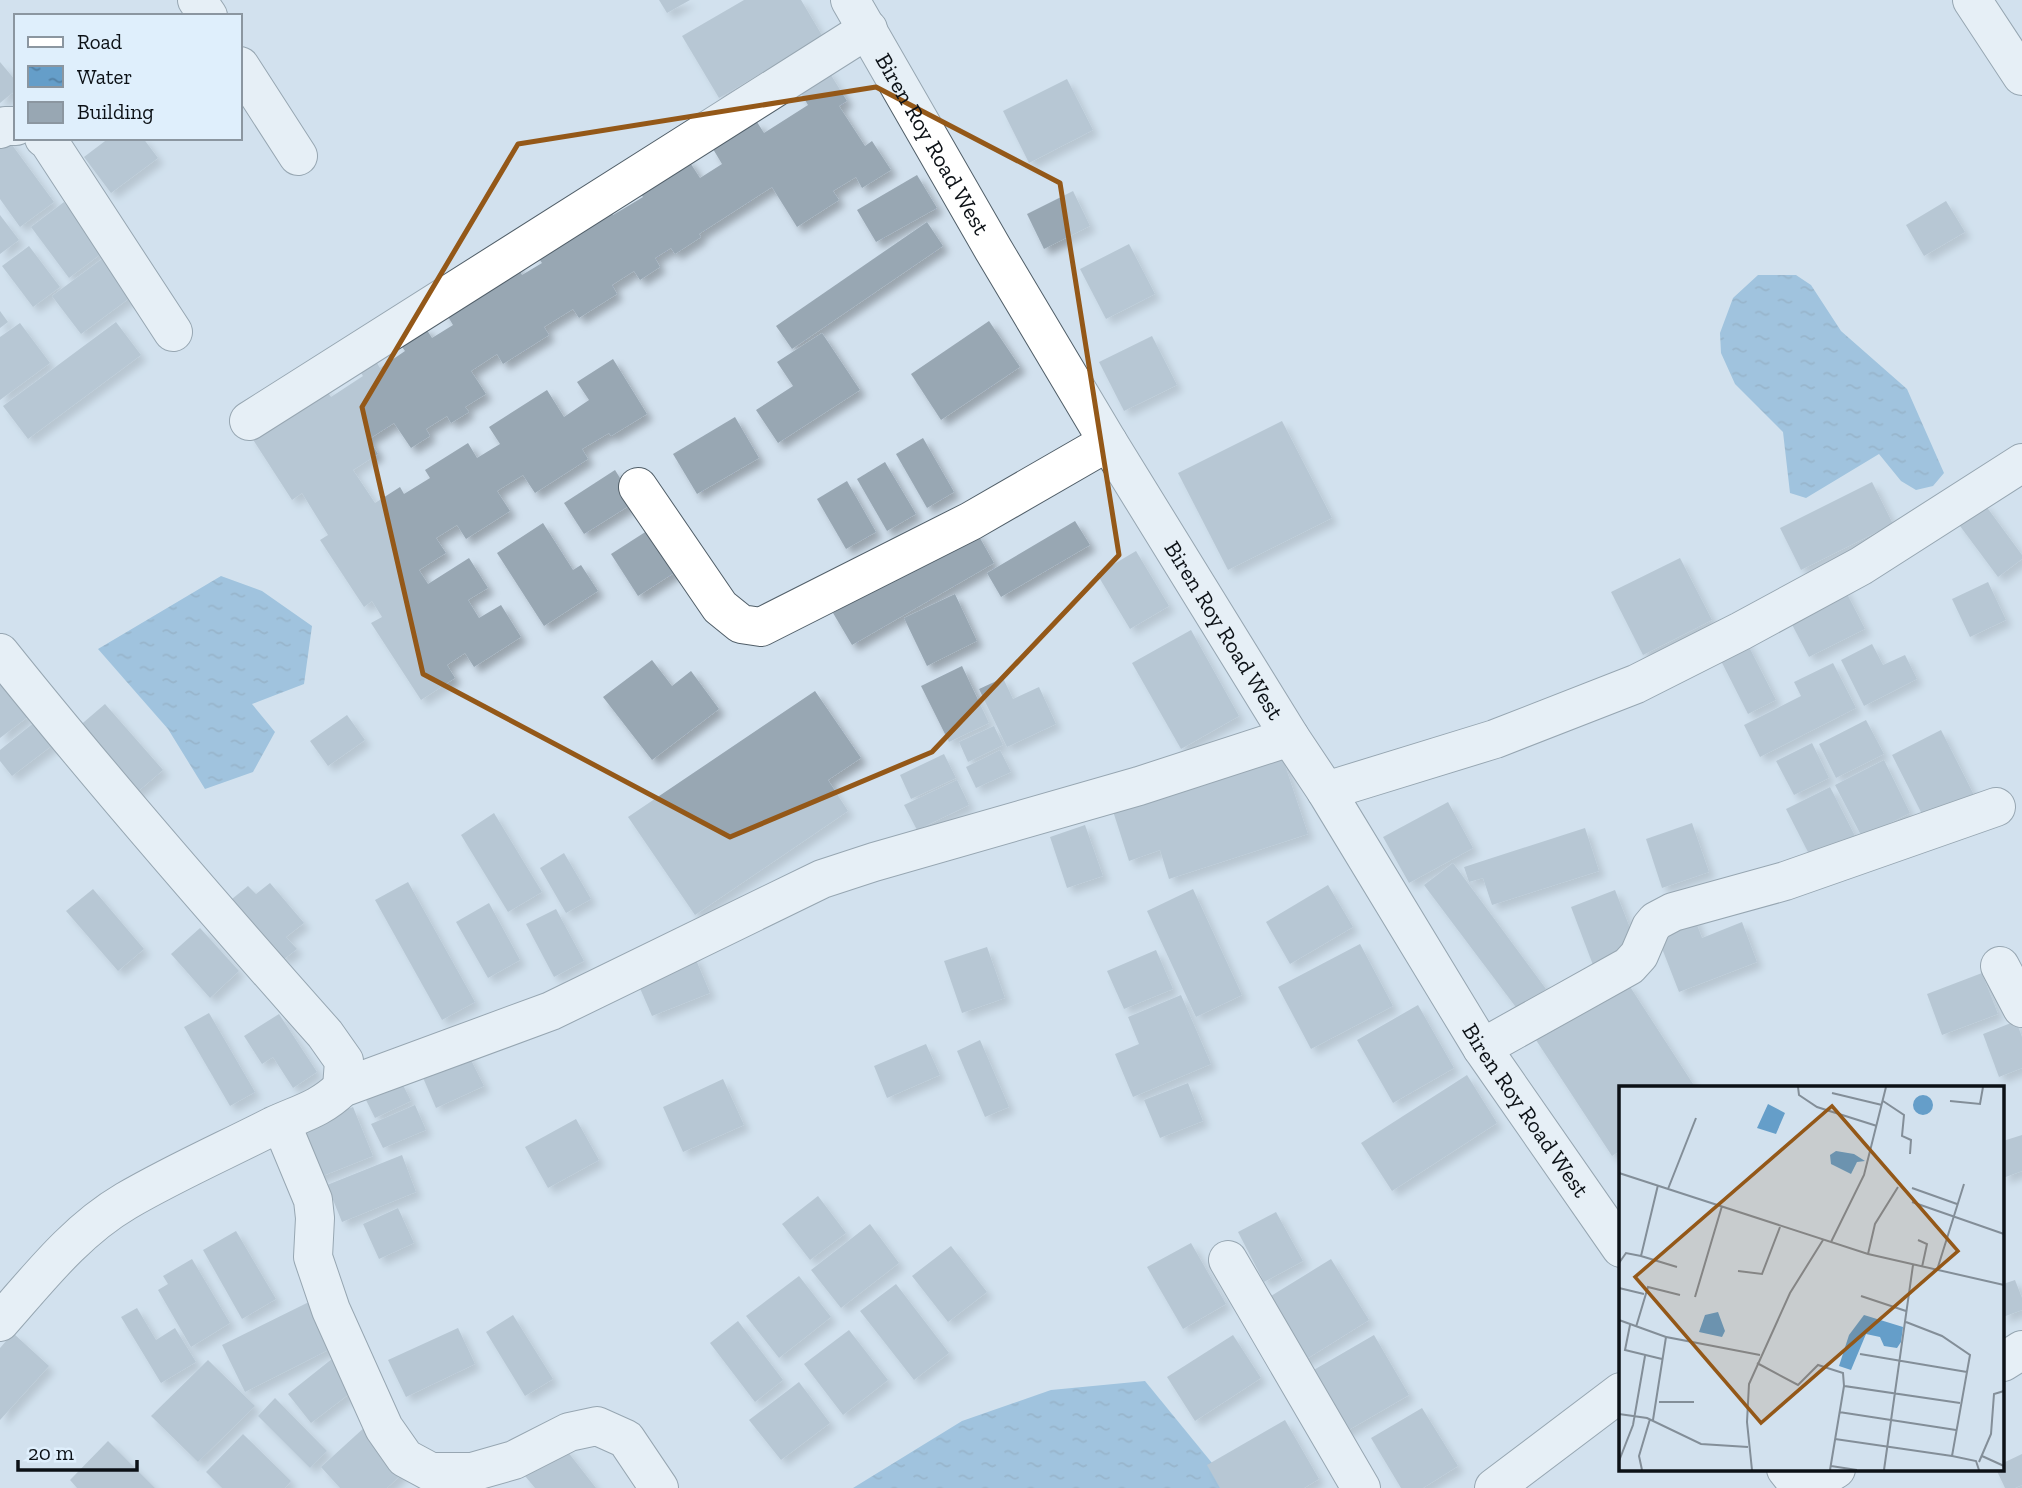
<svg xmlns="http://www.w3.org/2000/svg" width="2022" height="1488" viewBox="0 0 2022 1488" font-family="'Zilla Slab',serif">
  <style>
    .water { fill: url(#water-ripples) }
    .building { fill: #98a7b3; filter: url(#shadow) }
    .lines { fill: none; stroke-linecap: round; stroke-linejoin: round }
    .minor-casing { stroke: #505e68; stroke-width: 40 }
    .major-casing { stroke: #505e68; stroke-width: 40 }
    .minor { stroke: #fff; stroke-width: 38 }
    .major { stroke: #fff; stroke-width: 38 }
    .marked { fill: none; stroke: #945818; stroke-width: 5; stroke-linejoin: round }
    .labels { text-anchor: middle; stroke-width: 5; stroke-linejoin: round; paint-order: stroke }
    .street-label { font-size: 23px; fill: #0c1116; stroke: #dfeffc }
    .inset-road { fill: none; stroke: #838e98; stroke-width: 2 }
    .view { fill: #945818; fill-opacity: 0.15; stroke: #945818; stroke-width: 3.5 }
    .inset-edge { fill: none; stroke: #0c1116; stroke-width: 3.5 }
  </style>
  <defs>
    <pattern id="water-ripples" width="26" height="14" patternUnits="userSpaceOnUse" patternTransform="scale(1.75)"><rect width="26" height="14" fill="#659ec9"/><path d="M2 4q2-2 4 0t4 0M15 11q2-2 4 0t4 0" fill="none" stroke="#527fa2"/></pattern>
    <filter id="shadow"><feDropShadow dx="6" dy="6" stdDeviation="3.5" flood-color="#0004"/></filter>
  </defs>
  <rect width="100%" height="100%" fill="#d2e1ee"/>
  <g class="water">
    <polygon points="1758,275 1796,275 1811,285 1841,331 1907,389 1944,473 1933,486 1916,490 1901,481 1879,454 1806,498 1790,493 1783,432 1735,384 1721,353 1720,333 1733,298"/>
    <polygon points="221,576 262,591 312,626 304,684 252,704 275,732 253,772 205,789 168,729 98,649"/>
    <polygon points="1145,1381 1221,1474 1228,1488 853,1488 962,1421 1051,1390"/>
  </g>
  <g class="building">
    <polygon points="659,0 690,0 667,13"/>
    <polygon points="744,0 801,0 823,37 719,98 682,36"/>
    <polygon points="0,62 16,81 16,90 0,103"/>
    <polygon points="826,67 847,101 839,106 865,146 872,141 891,170 862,188 856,177 833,191 839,200 797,227 772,187 699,234 701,237 675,254 671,248 655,258 660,267 640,280 634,271 612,285 617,294 579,318 573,309 544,327 549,335 503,364 497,354 471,371 486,394 465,407 469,412 451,423 447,416 426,429 430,436 411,448 394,423 369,439 378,454 353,470 375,503 400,487 404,494 430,478 425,470 468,443 477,458 500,444 489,427 547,390 564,417 589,400 577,382 613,359 647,414 611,436 609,433 582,449 588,459 535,493 523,475 497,491 510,511 466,539 457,525 436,538 446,553 419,570 428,584 469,558 488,588 468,600 479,618 501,605 521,637 474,667 465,653 447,665 455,678 421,700 371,623 382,617 372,601 364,607 320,540 328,535 302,493 292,500 250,435 325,388 331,397 363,376 358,368 374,358 380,368 405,351 399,343 425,327 432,338 453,325 444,310 516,264 522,275 542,263 535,253 608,207 613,215 643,197 638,189 687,158 700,178 722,164 713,149 757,122 764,133 808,105 796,85"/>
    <polygon points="1067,79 1093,130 1029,163 1003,111"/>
    <polygon points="4,134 54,202 20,227 0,199 0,136"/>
    <polygon points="109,138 143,138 158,158 111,193 84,157"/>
    <polygon points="917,175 937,208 876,242 857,210"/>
    <polygon points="1073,191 1090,226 1044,249 1027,214"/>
    <polygon points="1946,201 1965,232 1924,256 1906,225"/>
    <polygon points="64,202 102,253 69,278 31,227"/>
    <polygon points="0,215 19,240 0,254"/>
    <polygon points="927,222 943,246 792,349 776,326"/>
    <polygon points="1129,244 1155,294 1106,319 1080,269"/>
    <polygon points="29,246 60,287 33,307 2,266"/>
    <polygon points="106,256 135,294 81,334 52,296"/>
    <polygon points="0,311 8,322 0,328"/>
    <polygon points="989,321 1020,367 941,420 911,374"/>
    <polygon points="116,322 141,355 28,439 3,406"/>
    <polygon points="20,323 50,363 0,400 0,337"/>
    <polygon points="822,333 860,390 778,443 756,410 793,386 777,362"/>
    <polygon points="1152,336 1177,385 1124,411 1099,362"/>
    <polygon points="735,417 759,458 697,494 673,454"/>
    <polygon points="1282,421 1332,518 1228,570 1178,473"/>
    <polygon points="923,438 954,492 927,508 896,454"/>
    <polygon points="885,462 916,514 887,531 857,479"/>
    <polygon points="615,470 635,502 584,534 564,503"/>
    <polygon points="847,481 876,532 846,549 817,499"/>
    <polygon points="1872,482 1893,524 1801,570 1780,528"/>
    <polygon points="1983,502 2022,555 2022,559 1998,577 1957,522"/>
    <polygon points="1075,521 1090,545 1001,597 987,573"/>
    <polygon points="543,523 573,570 581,565 598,591 544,626 497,553"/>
    <polygon points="650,529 677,571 638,596 611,554"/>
    <polygon points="976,531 994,563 852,645 833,613"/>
    <polygon points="1136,551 1169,606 1130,629 1097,574"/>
    <polygon points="1680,558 1712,620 1643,655 1611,592"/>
    <polygon points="1988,582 2006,620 1970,637 1952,599"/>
    <polygon points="1843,586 1865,629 1809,657 1787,615"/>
    <polygon points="955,594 977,641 927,666 904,618"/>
    <polygon points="1191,630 1239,716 1181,749 1132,663"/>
    <polygon points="1745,639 1776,700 1748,714 1717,653"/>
    <polygon points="1872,644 1883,665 1905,655 1917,679 1864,706 1841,660"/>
    <polygon points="652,660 672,686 691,671 719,709 652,760 603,697"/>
    <polygon points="1833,663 1856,708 1760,757 1744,725 1801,696 1794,682"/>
    <polygon points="962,666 989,723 949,742 921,686"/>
    <polygon points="1003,678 1013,699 1039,687 1056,724 1007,747 979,689"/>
    <polygon points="0,679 29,716 0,738"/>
    <polygon points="815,691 861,758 828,780 848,811 695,915 628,817"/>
    <polygon points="105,704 163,770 135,794 77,728"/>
    <polygon points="347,715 365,740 328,766 310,741"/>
    <polygon points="1866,720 1884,754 1836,778 1819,744"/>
    <polygon points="36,721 54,744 12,776 0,761 0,750"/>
    <polygon points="994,726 1003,745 968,762 959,742"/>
    <polygon points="1941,730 1974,795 1925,820 1892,755"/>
    <polygon points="1812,743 1829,778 1794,795 1776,761"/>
    <polygon points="1000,750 1011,772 976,788 966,767"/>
    <polygon points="1281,753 1308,834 1169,879 1160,850 1129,861 1112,808"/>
    <polygon points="944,754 956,778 911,799 900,775"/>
    <polygon points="1884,760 1910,813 1862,837 1835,785"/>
    <polygon points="957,780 969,805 917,830 904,805"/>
    <polygon points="1830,787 1855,836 1811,858 1786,809"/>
    <polygon points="1448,802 1473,848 1409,883 1383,837"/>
    <polygon points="494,813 542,892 508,912 461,835"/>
    <polygon points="1692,823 1709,872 1662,888 1646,839"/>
    <polygon points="1085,825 1103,876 1067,888 1050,837"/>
    <polygon points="1585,828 1599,871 1492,905 1483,878 1469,882 1464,867"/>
    <polygon points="564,853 591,899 566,913 540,868"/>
    <polygon points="1453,863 1546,989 1518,1010 1424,885"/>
    <polygon points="408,882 475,1002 442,1020 375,900"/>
    <polygon points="270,883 304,923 286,937 297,949 283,960 232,899 248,886 256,894"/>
    <polygon points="1328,885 1353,927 1290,964 1266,922"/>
    <polygon points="93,889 144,949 118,971 66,911"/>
    <polygon points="1193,889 1242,995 1196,1017 1147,911"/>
    <polygon points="1615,890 1638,948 1593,965 1571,907"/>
    <polygon points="489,903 520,960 488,978 456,922"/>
    <polygon points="556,909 584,961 554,977 526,924"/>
    <polygon points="1693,914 1702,938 1742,922 1757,962 1679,992 1654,928"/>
    <polygon points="200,928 239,971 210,998 171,954"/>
    <polygon points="1360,944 1393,1006 1311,1049 1278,987"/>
    <polygon points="987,947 1005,998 962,1013 944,961"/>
    <polygon points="1156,950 1173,989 1124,1009 1107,971"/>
    <polygon points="694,955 710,993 652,1016 636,979"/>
    <polygon points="1982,973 1998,1014 1942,1035 1927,994"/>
    <polygon points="1627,982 1695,1087 1621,1087 1621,1150 1612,1156 1536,1040"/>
    <polygon points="1181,995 1211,1064 1133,1097 1115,1054 1139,1044 1128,1017"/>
    <polygon points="1418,1005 1454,1068 1393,1103 1357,1040"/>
    <polygon points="209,1013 255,1092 230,1106 184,1027"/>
    <polygon points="279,1014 317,1072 293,1088 273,1057 262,1064 244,1036"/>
    <polygon points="2016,1021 2022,1037 2022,1068 1999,1077 1983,1034"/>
    <polygon points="980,1040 1009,1107 985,1117 957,1051"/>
    <polygon points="926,1044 940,1075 887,1098 874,1066"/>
    <polygon points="467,1052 484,1086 436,1108 421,1073"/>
    <polygon points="1467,1075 1497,1123 1392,1191 1361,1143"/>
    <polygon points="723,1079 744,1125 683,1152 663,1107"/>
    <polygon points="401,1081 411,1101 375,1118 365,1098"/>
    <polygon points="1188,1083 1203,1121 1160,1138 1144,1100"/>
    <polygon points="415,1105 426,1130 383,1148 371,1124"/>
    <polygon points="353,1107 373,1156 315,1179 296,1129"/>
    <polygon points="576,1119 599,1160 548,1188 525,1147"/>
    <polygon points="2022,1135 2022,1171 2003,1178 2003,1141"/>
    <polygon points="402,1155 416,1192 342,1222 327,1185"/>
    <polygon points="818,1196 846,1233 810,1260 782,1224"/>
    <polygon points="398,1208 414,1243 379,1259 363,1224"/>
    <polygon points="1276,1212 1303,1261 1264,1282 1238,1232"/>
    <polygon points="870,1224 899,1263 841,1308 811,1270"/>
    <polygon points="236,1231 276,1299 242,1319 203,1250"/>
    <polygon points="1191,1243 1226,1304 1183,1329 1147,1267"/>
    <polygon points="951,1246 987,1292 948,1322 912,1276"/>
    <polygon points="192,1259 230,1323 191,1347 158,1290 168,1284 163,1276"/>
    <polygon points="1331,1259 1369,1320 1297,1365 1258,1304"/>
    <polygon points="799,1276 831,1317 779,1358 746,1316"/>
    <polygon points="2015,1280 2022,1298 2022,1310 2003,1317 2003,1284"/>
    <polygon points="896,1284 949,1353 914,1380 860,1311"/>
    <polygon points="313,1300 336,1346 245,1392 222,1345"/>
    <polygon points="137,1308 156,1340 175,1328 196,1362 161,1383 121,1317"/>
    <polygon points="513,1315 553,1379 525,1396 486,1332"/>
    <polygon points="738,1321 783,1380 755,1402 710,1343"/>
    <polygon points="458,1328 475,1364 406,1397 388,1360"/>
    <polygon points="849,1330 888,1380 843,1415 804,1364"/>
    <polygon points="13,1333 49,1366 0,1420 0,1348"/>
    <polygon points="1233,1335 1261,1378 1195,1421 1167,1377"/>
    <polygon points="1374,1335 1409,1395 1340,1435 1305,1375"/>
    <polygon points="333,1358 357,1388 311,1423 288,1394"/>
    <polygon points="208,1360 255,1406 198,1462 151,1416"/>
    <polygon points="799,1382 830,1423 781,1460 749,1420"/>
    <polygon points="275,1398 327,1451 310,1468 258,1416"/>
    <polygon points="1422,1408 1458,1466 1423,1488 1401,1488 1371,1438"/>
    <polygon points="1285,1420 1319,1479 1304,1488 1220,1488 1207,1465"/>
    <polygon points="366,1426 406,1470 387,1488 340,1488 321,1467"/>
    <polygon points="243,1434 291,1481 285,1488 222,1488 206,1472"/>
    <polygon points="108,1441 155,1488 77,1488 70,1480"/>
    <polygon points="564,1447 596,1488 535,1488 525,1476"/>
    <polygon points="2022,1454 2022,1485 2015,1488 2005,1488 1996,1469 2003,1469 2003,1463"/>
  </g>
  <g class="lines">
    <g class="minor-casing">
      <g id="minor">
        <polyline points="197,0 208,16"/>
        <polyline points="1972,0 2022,76"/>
        <polyline points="240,66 298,156"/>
        <polyline points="0,129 5,126 16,126"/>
        <polyline points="44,138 49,142 173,332"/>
        <polyline points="249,421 868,29"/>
        <polyline points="638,487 720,607 741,624 761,627 971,521 1108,442"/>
        <path d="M0 653C104 783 214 909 325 1034L344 1061 342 1088"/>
        <polyline points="1326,791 1495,739 1636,684 1741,631 1861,566 2022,463"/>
        <polyline points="2000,966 2022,1008"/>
        <polyline points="1482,1048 1629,966 1639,955 1651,927 1656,921 1673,912 1785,881 1996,807"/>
        <polyline points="281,1123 313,1200 315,1218 313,1257 331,1310 384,1428 405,1458 431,1472 472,1472 514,1460 569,1432 597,1426 626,1439 659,1488"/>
        <polyline points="1228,1260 1361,1488"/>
        <path d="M0 1322C39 1278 75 1231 126 1201 174 1173 224 1151 273 1126 301 1113 319 1110 342 1088L551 1011 822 879 874 862 1139 786 1290 737"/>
        <polyline points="2003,1362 2022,1350"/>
        <polyline points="1494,1488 1621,1392"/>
        <polyline points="1805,1488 1836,1469"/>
      </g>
    </g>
    <g class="major-casing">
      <g id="major">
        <path id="s1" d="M850 0 993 249 1108 442 1290 737 1326 791 1482 1048 1621 1248"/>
        <polyline points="1786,1469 1801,1488"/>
      </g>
    </g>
    <use href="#minor" class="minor"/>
    <use href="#major" class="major"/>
  </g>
  <path d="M0 0H2022V1488H0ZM876 87 1060 183 1119 555 932 752 730 837 423 674 362 407 518 144Z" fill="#d2e1ee" fill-opacity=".55" fill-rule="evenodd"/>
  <path class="marked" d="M876 87 1060 183 1119 555 932 752 730 837 423 674 362 407 518 144Z"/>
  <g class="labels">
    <g class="street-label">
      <text dy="8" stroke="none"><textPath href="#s1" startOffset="166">Biren Roy Road West</textPath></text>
      <text dy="8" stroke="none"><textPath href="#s1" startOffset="733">Biren Roy Road West</textPath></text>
      <text dy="8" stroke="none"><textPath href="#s1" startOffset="1300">Biren Roy Road West</textPath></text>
    </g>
  </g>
  <g transform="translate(1619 1086)">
    <rect width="385" height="385" fill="#d2e1ee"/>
    <path d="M294 19a10 10 0 1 1 20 0a10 10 0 1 1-20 0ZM149 18 166 27 157 48 138 42ZM217 65 235 68 246 75 238 76 232 88 212 78 211 69ZM99 226 106 245 103 251 80 246 86 229ZM245 229 284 241 282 256 278 262 265 260 261 251 247 248 232 284 220 280 230 249Z" fill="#659ec9"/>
    <path class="inset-road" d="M179 1 180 9 198 21 258 40M213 7 263 19M264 15 285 29 283 50 292 54 291 68M331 15 361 18 364 1M0 87 249 168 385 199M39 99 22 170 58 181M293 102 338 118M49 103 77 32M293 116 385 148M299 154 308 158 303 181M212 156 245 89 267 1M249 168 256 138 279 101M0 177 7 167 22 170M318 184 345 98M119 185 143 188 161 141M0 202 25 208M242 210 287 225M76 211 103 120M0 234 47 251M287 236 323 250 351 269 333 370 357 375 360 384M11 239 6 264 43 273M17 241 29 201 61 209M241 268 348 286M138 277 179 299 199 279 224 287 225 300M40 316H75M220 326 337 344M0 328 28 332 82 358 129 361M34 334 47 251 141 269M216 353 333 370M363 370 385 380M0 375 14 339 26 270M360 376 372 348 375 308 385 305M212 380 238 384M23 384 20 370 31 333M133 384 128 336 130 298 171 207 204 154M211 384 225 300 341 317M265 384 294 179"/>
    <path class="view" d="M213 20 339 165 142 337 16 191Z"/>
    <rect width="385" height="385" class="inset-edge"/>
  </g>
  <rect x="14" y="14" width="228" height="126" fill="#dfeffc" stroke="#8b96a0" stroke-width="2"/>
  <rect x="28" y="37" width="35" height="10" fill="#ffffff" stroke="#8b96a0" stroke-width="2"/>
  <text x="77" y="49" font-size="21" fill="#0c1116">Road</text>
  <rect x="28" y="66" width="35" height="21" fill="url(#water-ripples)" stroke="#8b96a0" stroke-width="2"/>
  <text x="77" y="84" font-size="21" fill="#0c1116">Water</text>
  <rect x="28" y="102" width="35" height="21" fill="#98a7b3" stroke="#8b96a0" stroke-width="2"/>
  <text x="77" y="119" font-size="21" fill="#0c1116">Building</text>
  <path d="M18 1460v10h119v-10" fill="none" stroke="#0c1116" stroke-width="3.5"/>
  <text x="28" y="1460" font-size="21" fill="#0c1116" stroke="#dfeffc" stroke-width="5" paint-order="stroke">20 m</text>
</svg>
